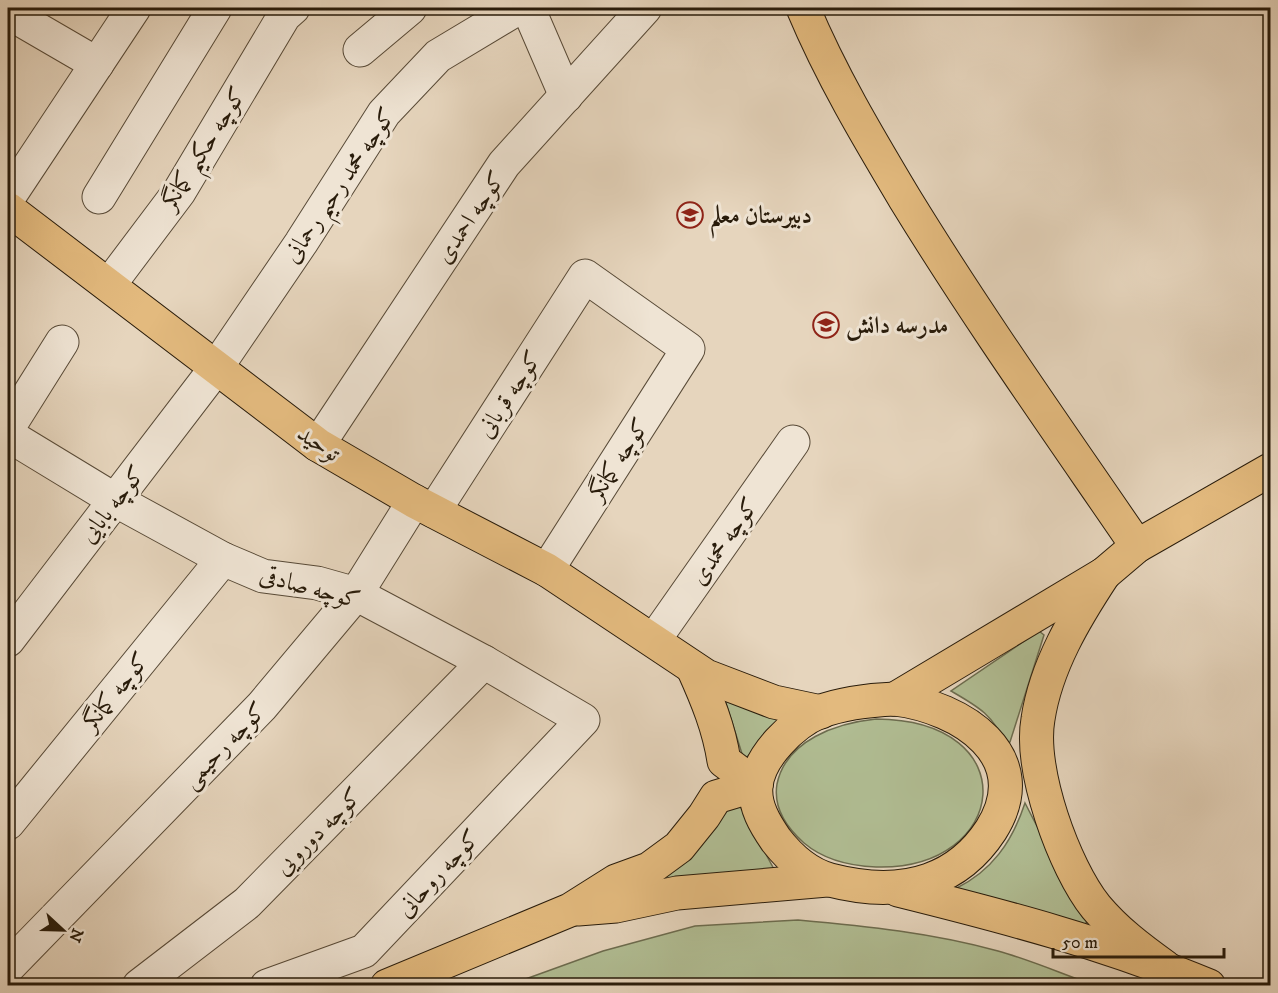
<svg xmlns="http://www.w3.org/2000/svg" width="1278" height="993" viewBox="0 0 1278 993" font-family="'IM FELL DW Pica',Amiri,serif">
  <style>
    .green { fill: #b1be94; stroke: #6c6c4f; stroke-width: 1.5 }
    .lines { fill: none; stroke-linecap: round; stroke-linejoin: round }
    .minor-casing { stroke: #584a37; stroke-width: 35 }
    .major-casing { stroke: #281b0a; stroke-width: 35 }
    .minor { stroke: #efe4d4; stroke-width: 33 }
    .major { stroke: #e3ba7e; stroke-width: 33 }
    .labels { text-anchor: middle; stroke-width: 6; stroke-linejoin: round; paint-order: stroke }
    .street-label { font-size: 24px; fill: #281b0a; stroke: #efe4d4 }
    .poi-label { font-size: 24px; font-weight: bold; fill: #281b0a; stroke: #efe4d4; text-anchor: start }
  </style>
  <rect width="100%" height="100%" fill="#e6d5bd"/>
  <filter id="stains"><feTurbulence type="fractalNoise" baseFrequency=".00333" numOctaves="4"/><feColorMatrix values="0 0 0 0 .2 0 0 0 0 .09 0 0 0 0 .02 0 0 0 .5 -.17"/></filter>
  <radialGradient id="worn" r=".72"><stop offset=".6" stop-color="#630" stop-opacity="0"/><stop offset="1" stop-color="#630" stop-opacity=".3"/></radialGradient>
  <g class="green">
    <path d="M1039 631 1044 635 1010 742 1005 744C994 715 977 706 951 691Z"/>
    <polygon points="724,697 789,715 744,760"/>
    <path d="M876 719C1028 720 1009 871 876 867 850 866 824 860 804 843 787 828 773 808 777 784 786 740 837 723 876 719Z"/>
    <polygon points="736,799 775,871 656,880 698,849"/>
    <path d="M1025 803 1057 865 1089 917 1084 927 955 889C992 871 1012 842 1025 803Z"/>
    <path d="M798 920C866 926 933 933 998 951 1031 960 1062 974 1094 985H509L603 951 695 926Z"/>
  </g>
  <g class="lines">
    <g class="minor-casing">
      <g id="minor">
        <polyline points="8,8 23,21 97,64"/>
        <polyline points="528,8 566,96"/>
        <polyline points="360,50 410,8"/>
        <polyline points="99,197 215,8"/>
        <polyline points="8,198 134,8"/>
        <polyline points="109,285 179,192 284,16 293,8"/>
        <polyline points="8,428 62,342"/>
        <polyline points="8,435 115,500 223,559 263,576 317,583 356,594 484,662 583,720 364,951 267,986"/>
        <polyline points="318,445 504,164 645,8"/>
        <polyline points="434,511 585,276 688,349 547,570"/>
        <polyline points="8,640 216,368 301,243 384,113 438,56 518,8"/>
        <polyline points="654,640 793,442"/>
        <polyline points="8,823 223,559"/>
        <polyline points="8,967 262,706 356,594 414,501"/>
        <polyline points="139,986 247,903 484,662"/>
      </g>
    </g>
    <g class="major-casing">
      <g id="major">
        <path d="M803 8C831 75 868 137 905 199 978 318 1059 432 1137 546"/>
        <polyline points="8,209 318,445 414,501 547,570 706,676 774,702 821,712"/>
        <path d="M1104 574C1075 618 1046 666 1038 719 1029 770 1064 867 1096 907 1116 931 1140 949 1165 967"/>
        <path d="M693 668C707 699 719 728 724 761L756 785"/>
        <path d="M895 699C961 707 1038 756 991 830 976 853 955 871 929 880 898 891 861 888 830 880 808 874 790 858 776 840 765 824 754 806 756 786 759 756 793 723 819 712 843 703 870 700 895 699Z"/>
        <polyline points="895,699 1104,574 1137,546 1270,470"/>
        <path d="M898 890C1003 916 1109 944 1209 986"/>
        <polyline points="578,909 616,906 677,893 827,880"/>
        <polyline points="387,986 570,910 616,881 649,869 679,847 704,816 716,797 756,785"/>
      </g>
    </g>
    <use href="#minor" class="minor"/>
    <use href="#major" class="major"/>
  </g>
  <defs>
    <g id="school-ring" transform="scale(1.35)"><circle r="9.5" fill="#efe4d4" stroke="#8f2418" stroke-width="1.5"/><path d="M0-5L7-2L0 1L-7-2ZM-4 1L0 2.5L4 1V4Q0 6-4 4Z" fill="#8f2418"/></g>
  </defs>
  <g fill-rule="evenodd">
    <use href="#school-ring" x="690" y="215"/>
    <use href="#school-ring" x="826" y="325"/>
  </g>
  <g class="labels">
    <g class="street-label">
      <text transform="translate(203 148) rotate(-58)" y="8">کوچه حکیم کمانگر</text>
      <text transform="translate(339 185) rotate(-56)" y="8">کوچه محمد رحیم رحمانی</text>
      <text transform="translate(470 217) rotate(-56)" y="8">کوچه احمدی</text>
      <text transform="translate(509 394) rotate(-57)" y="8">کوچه قربانی</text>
      <text transform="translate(319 443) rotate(34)" y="8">توحید</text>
      <text transform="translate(618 459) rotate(-57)" y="8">کوچه کمانگر</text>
      <text transform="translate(112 504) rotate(-52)" y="8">کوچه بابایی</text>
      <text transform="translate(724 541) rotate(-55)" y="8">کوچه محمدی</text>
      <text transform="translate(310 587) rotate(15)" y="8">کوچه صادقی</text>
      <text transform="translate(115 691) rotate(-51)" y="8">کوچه کمانگر</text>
      <text transform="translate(224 745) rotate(-46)" y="8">کوچه رحیمی</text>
      <text transform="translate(318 831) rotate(-45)" y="8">کوچه دورویی</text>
      <text transform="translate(438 873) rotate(-47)" y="8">کوچه روحانی</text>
    </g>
    <g class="poi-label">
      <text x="710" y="223">دبیرستان معلم</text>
      <text x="846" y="333">مدرسه دانش</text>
    </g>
  </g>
  <rect width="1278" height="993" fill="none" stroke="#e6d5bd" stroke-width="30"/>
  <rect x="9" y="9" width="1260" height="975" fill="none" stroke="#281b0a" stroke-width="3"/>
  <rect x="15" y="15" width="1248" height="963" fill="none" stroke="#281b0a" stroke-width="1.5"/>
  <g transform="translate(63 930) rotate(112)" stroke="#efe4d4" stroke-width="4.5" paint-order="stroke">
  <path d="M0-4.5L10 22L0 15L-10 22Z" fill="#281b0a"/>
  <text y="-9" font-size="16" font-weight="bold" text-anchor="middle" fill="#281b0a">N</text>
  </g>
  <path d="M1053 948v9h171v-9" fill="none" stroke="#281b0a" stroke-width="3"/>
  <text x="1062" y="948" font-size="18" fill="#281b0a" stroke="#efe4d4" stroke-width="4.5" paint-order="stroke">50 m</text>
  <rect width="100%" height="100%" filter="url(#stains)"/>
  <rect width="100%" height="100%" fill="url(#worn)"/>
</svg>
